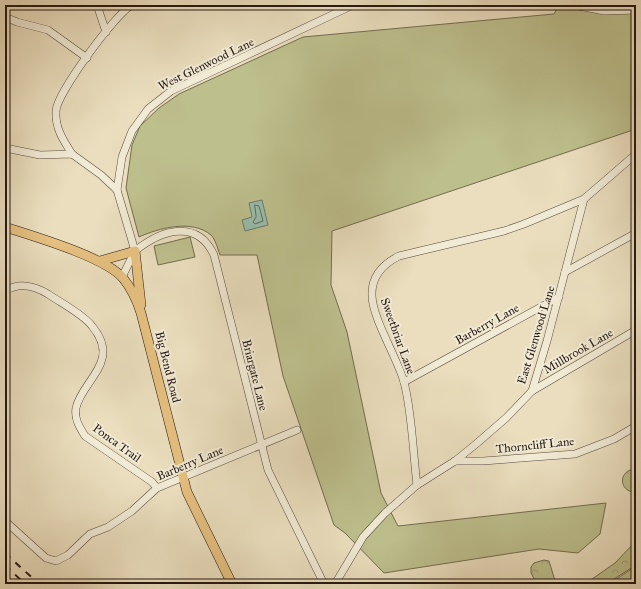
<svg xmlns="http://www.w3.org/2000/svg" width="641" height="589" viewBox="0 0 641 589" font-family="'IM FELL Great Primer',serif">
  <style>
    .green { fill: #bdbf8d; stroke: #726c50 }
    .forest { fill: url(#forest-crowns); stroke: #726c50 }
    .water { fill: #99bdab; stroke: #6b7b6e }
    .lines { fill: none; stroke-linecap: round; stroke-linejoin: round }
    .shore { stroke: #606a5e; stroke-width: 1 }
    .minor-casing { stroke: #574a3d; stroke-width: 8 }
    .major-casing { stroke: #261812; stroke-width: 10 }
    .minor { stroke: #f1ead5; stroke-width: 7 }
    .major { stroke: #e5bf7f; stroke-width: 9 }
    .rail { stroke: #261812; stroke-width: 2; stroke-dasharray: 7 7; stroke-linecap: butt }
    .labels { text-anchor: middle; stroke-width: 4; stroke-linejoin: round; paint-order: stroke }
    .street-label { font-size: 12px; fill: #261812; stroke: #f1ead5 }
  </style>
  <defs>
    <pattern id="forest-crowns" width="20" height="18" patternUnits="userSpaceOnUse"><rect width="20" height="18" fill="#bdbf8d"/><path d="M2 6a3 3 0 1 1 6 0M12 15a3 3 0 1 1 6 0" fill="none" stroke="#a2a379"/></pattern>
  </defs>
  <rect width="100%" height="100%" fill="#eadebe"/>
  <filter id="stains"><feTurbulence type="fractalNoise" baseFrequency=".005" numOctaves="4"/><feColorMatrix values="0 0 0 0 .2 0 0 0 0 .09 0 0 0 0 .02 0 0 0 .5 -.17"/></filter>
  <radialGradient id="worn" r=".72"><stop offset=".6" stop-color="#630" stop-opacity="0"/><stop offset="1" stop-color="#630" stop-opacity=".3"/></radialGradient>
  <g class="green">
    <path d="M559 5H636V129L332 231 331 285 347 332 381 493 398 526 606 503 600 534 578 553 539 549 384 573 345 533 334 525 283 376 257 255H220C218 249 215 239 211 235 192 219 159 228 139 237L126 188 132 145 140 126 159 108 179 94 303 37 554 14Z"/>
    <polygon points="190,237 195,257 158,265 154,246"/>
    <polygon points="636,566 636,577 628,584 609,584"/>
  </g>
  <g class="forest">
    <path d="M630 470 636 471V492C622 493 617 476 630 470Z"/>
    <polygon points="636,541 636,565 606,584 585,584 615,563"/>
    <polygon points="544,560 549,561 556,584 537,584 531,573 531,567 534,563"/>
  </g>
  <polygon class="water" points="262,200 268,225 245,231 242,220 252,217 249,203"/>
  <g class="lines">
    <polygon class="shore" points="255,205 259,206 263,221 255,224 253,222 256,217"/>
    <g class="minor-casing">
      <g id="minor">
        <polyline points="97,5 106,32"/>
        <polyline points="574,5 604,11 636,10"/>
        <polyline points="5,17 17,22 48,30 87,58"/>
        <polyline points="5,148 40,155 72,154 101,175 117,190"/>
        <path d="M72 154C63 140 55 128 56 111 57 93 115 14 132 5"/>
        <path d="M135 251C161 230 197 218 214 255L268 470 324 584"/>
        <polyline points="565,272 636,233"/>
        <polyline points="122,277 135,251 117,190 122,157 132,131 148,109 171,91 353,5"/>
        <path d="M5 291C19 282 35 286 48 294 61 303 83 314 92 326 122 362 82 380 76 408 74 419 80 428 85 436L152 482 157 488"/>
        <polyline points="404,382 559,297"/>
        <polyline points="532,391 636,330"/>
        <polyline points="455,461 483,461 575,454 614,439 636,426"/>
        <path d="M417 485C413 453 412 412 404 382 397 357 373 320 372 296 371 277 383 264 399 256L504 231 524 224 584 199"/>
        <polyline points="5,521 46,558 56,561 68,555 90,534 108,527 132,511 157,488 297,430"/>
        <polyline points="335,584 363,537 385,513 417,485 455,461 476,444 506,418 532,391 547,341 584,199 636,154"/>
      </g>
    </g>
    <g class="major-casing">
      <g id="major">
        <path d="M5 227C33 236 105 257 123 278 131 288 137 300 141 313L187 492 232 584"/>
        <polyline points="100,261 135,251 141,305"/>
      </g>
    </g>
    <use href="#minor" class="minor"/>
    <use href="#major" class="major"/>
    <g class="rail">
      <polyline points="5,553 39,584"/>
      <polyline points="5,565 25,584"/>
    </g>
  </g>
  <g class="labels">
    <g class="street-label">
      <text transform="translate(206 64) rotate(-26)" y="4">West Glenwood Lane</text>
      <text transform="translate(487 324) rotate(-29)" y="4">Barberry Lane</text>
      <text transform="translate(536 335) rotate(-73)" y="4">East Glenwood Lane</text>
      <text transform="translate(398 336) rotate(70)" y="4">Sweetbriar Lane</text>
      <text transform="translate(578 351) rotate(-30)" y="4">Millbrook Lane</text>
      <text transform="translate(168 367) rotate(76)" y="4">Big Bend Road</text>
      <text transform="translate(255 375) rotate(76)" y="4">Briargate Lane</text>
      <text transform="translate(117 443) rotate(36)" y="4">Ponca Trail</text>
      <text transform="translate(535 445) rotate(-6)" y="4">Thorncliff Lane</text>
      <text transform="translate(190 463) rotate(-23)" y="4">Barberry Lane</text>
    </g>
  </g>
  <rect width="641" height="589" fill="none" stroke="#eadebe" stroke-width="20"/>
  <rect x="6" y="6" width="629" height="577" fill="none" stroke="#261812" stroke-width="2"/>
  <rect x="10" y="10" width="621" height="569" fill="none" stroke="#261812"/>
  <rect width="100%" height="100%" filter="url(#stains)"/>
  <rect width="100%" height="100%" fill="url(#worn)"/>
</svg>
